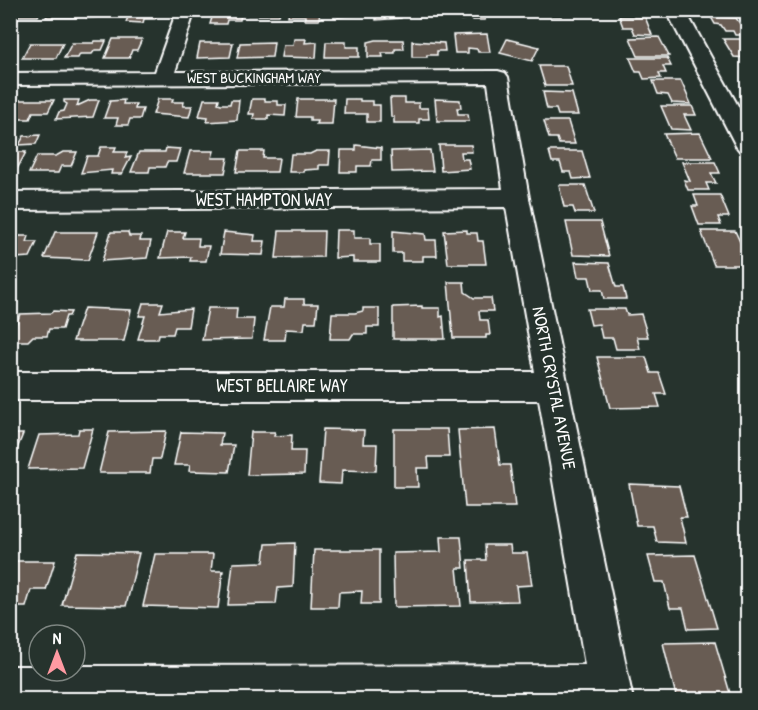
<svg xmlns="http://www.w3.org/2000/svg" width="758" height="710" viewBox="0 0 758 710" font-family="'Patrick Hand',sans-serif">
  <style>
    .building { fill: #675c53; stroke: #fff; stroke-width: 1.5 }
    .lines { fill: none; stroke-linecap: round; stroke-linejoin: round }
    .minor-casing { stroke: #fff; stroke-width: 4 }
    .minor { fill: #26332d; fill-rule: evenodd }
    .labels { text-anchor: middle; stroke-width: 6; stroke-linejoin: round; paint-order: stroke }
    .far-street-label { font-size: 15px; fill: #fff; stroke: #26332d }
    .street-label { font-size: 18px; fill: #fff; stroke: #26332d }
  </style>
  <rect width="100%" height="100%" fill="#26332d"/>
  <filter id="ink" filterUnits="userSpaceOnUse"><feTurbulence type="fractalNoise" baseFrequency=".0167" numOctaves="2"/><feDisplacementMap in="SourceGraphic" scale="12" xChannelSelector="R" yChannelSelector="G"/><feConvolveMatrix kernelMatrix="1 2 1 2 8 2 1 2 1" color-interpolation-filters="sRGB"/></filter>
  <g filter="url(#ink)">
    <g class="building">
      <polygon points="12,10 41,10 38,16 10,16"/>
      <polygon points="50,10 82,10 79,17 46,17"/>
      <polygon points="90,10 120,10 118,16 87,18"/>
      <polygon points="126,10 159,10 155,19 144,19 143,23 126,22 128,17 123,17"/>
      <polygon points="242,10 240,20 227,20 226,24 210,24 214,11"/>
      <polygon points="249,10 281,10 279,15 248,15"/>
      <polygon points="289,10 320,10 319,20 305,20 305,16 288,16"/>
      <polygon points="330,10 360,10 360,15 338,17 338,14 330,14"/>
      <polygon points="369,10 401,10 401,18 376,20 376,16 369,16"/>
      <polygon points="410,10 441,10 442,17 419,17 419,14 410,14"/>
      <polygon points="450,10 483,10 485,20 473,20 472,16 468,16 468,19 456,20 456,15 451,16"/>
      <polygon points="490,10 523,10 524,16 491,16"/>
      <polygon points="532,10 564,10 564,11 559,11 561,16 533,16"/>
      <polygon points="619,16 645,17 652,35 635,34 632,27 623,27"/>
      <polygon points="711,17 736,18 741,25 748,25 748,35 735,35 733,31 725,31 721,25 715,24"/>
      <polygon points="487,34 490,52 478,52 477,49 468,48 468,53 455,53 453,35"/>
      <polygon points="659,37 669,56 638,56 630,38"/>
      <polygon points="113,39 142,39 137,50 132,50 129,58 105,58"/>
      <polygon points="294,39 306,39 305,43 317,42 316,58 281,57 283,45 293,45"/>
      <polygon points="507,39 539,47 532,61 500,53"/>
      <polygon points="723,39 748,39 748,58 734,57"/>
      <polygon points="376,40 403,40 404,49 395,49 395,53 382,53 383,57 368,57 368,42"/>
      <polygon points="95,41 106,41 102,50 95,50 92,54 80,54 78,58 64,58 72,43 94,43"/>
      <polygon points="412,41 444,43 445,51 437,51 437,55 427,55 427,57 412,57"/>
      <polygon points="274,42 272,57 237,58 240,43"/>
      <polygon points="326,42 346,42 346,47 359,47 359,57 325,57"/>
      <polygon points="30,43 63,43 56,58 22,58"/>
      <polygon points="200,43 233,43 230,57 197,58"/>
      <polygon points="630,58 667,58 671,66 663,66 666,73 659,73 661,78 644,79 641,72 636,72"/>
      <polygon points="539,66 566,66 572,86 545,86"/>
      <polygon points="653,81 681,81 691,104 672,103 668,95 658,94"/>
      <polygon points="543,92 572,93 578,115 558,115 556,109 547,109"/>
      <polygon points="390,98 405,98 405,103 419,103 419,108 428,108 429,119 419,119 419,123 394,123 394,117 391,117"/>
      <polygon points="158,99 173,99 172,102 184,102 183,106 192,106 189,117 153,114"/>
      <polygon points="204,99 219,99 218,103 221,104 230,104 231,100 239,100 237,120 207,122 208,117 199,116"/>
      <polygon points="252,99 265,99 265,101 278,101 278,105 286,105 285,116 268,115 268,119 253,119 254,114 249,114"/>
      <polygon points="298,99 334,99 332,124 316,124 317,121 310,121 310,117 296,117"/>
      <polygon points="345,99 360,99 360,101 372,101 372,105 380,105 380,122 367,122 367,114 344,114"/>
      <polygon points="435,99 460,100 461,108 457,108 458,114 468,114 469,121 437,121"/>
      <polygon points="17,100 54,100 48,112 33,112 30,119 10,119 10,112"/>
      <polygon points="64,100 79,100 77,106 90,100 99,100 93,117 56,119 59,112 64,111 67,104 64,102"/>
      <polygon points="124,100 123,104 136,104 135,109 143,109 140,119 130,119 128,125 116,125 118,118 104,118 110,101"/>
      <polygon points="661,106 692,106 696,115 684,115 691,130 671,129"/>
      <polygon points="544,121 568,121 575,144 559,144 557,138 549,138"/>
      <polygon points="700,133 712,158 675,158 664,134"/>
      <polygon points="40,135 36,144 19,145 24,136"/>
      <polygon points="356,145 381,148 381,160 372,160 371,166 357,166 357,172 340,172 341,150 356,150"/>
      <polygon points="439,145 471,145 472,152 461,152 462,159 468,159 470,169 441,171"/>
      <polygon points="101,147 116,147 114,152 127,152 125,158 131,157 122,174 111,174 112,170 81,173 87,156 98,156"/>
      <polygon points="166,148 180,149 176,162 167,162 165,167 150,167 149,172 131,172 139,152 165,152"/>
      <polygon points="430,150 433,171 392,172 391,151"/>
      <polygon points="190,151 214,151 212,158 228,158 225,173 184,173"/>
      <polygon points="240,151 264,151 263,158 279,158 277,172 236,172"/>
      <polygon points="316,151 330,151 329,165 319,165 319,169 304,170 304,172 289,172 291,154 310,154"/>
      <polygon points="549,151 582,151 590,178 573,179 571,172 563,172 560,162 552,162"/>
      <polygon points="10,152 26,152 15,173 10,173"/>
      <polygon points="63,152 77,152 71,166 61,166 58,173 29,173 37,156 56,156"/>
      <polygon points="682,162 715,162 720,173 711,173 716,183 706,183 709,190 688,190 684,180 690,181"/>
      <polygon points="559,185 585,185 594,213 575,213 573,207 564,207"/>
      <polygon points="694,195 720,195 729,217 718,217 721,225 699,225 692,206 698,206"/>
      <polygon points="566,222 600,222 609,256 573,255"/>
      <polygon points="336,230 354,230 354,238 370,238 370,244 380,244 380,262 353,262 353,257 335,258"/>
      <polygon points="467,230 467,233 477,233 478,241 483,241 486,264 448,264 444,231"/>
      <polygon points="279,231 324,231 323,257 276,258"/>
      <polygon points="393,231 425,234 426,240 436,240 437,256 423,256 423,261 402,261 402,253 393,253"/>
      <polygon points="701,231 735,231 748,259 748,265 714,265"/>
      <polygon points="55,232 98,232 88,260 44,258"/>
      <polygon points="111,232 128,232 129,236 141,236 140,241 151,241 147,258 102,261"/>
      <polygon points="167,232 185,232 183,238 199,238 198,246 209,246 206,261 190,261 191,257 160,258"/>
      <polygon points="224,232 255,235 254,241 265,241 263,255 220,254"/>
      <polygon points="10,233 15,233 17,236 29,236 27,242 37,242 30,257 15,258 16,255 10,255"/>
      <polygon points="575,262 609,263 616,287 623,287 626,299 604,299 602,290 592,290 589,277 578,277"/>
      <polygon points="448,282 464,282 465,292 474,298 491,298 493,311 479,311 480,320 488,320 490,335 486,335 486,338 453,338"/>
      <polygon points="285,299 304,299 304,304 318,304 316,322 305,322 304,330 286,329 285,340 264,340 270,307 284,307"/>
      <polygon points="143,303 163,303 160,312 191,309 188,327 175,327 173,334 159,334 158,339 138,339 145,316 139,316"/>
      <polygon points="422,306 422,308 440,308 440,317 443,316 445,339 393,339 393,307"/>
      <polygon points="84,308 131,310 124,341 73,341"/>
      <polygon points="208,308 237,308 236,319 254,319 252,339 202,340"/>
      <polygon points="363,308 379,308 379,327 367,327 367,334 353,334 350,339 330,339 332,313 355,313 363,311"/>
      <polygon points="587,309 625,309 627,315 641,314 648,337 637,337 640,349 616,349 613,338 602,338 599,324 591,325"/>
      <polygon points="53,311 71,312 69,316 66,316 62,329 49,329 47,336 33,336 28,341 10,341 20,314 51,313"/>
      <polygon points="597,357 646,357 651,373 659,373 666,394 656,394 660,407 610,408"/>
      <polygon points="79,429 93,429 82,468 28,469 39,435 78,434"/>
      <polygon points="323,429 364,430 363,444 377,444 376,471 342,470 341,484 319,483"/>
      <polygon points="394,429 447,429 449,457 428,457 429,468 417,468 418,487 394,487"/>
      <polygon points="495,429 500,465 510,465 515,507 465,507 458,430"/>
      <polygon points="166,431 160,459 152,459 150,473 99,473 109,432"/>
      <polygon points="181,432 222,433 220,445 234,445 229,472 189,471 190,465 174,465"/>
      <polygon points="251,432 275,432 274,436 292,435 291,451 305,451 304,474 247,475"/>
      <polygon points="10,434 23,434 10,466"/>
      <polygon points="629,484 679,486 687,517 680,517 686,543 657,542 653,526 637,526"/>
      <polygon points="440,537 461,537 464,568 457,568 461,606 394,607 393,553 441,552"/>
      <polygon points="295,543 293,587 278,588 276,604 228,605 233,563 264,562 266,544"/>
      <polygon points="485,545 510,545 511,553 527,553 532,585 516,586 518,601 471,602 468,560 486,560"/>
      <polygon points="314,550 379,550 379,604 361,604 362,591 339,592 338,607 311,607"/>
      <polygon points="77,552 139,553 126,606 62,605"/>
      <polygon points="155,554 213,554 211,571 223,571 218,608 143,606"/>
      <polygon points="695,555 717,628 688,629 683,608 670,608 664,582 655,582 648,556"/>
      <polygon points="10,561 55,561 46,590 31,590 26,607 10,607"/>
      <polygon points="715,642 732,700 677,700 663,643"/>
    </g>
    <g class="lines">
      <g class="minor-casing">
        <g id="minor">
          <polygon points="177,10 195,10 175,72 498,71 505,73 508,77 529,198 633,700 10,700 10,666 39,666 39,671 75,671 75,666 585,665 539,400 10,400 10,372 535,372 506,207 10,210 10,192 503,189 488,83 10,85 10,73 155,72"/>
          <polygon points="666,10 685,10 748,124 748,153 740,151 736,146"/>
        </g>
      </g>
      <use href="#minor" class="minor"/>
    </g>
  </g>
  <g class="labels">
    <g class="far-street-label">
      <text x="254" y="83">WEST BUCKINGHAM WAY</text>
    </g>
    <g class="street-label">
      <text x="264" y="206">WEST HAMPTON WAY</text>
      <text x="282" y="392">WEST BELLAIRE WAY</text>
      <text transform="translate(554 388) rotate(79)" y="6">NORTH CRYSTAL AVENUE</text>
    </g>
  </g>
  <rect width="758" height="710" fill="none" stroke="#26332d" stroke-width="36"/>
  <rect x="18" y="18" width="722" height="674" fill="none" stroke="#fff" stroke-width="2" filter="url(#ink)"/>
  <g transform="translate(57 653)"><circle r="28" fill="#26332d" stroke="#7d8581" stroke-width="1.5"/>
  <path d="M0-4.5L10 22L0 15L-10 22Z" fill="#ff9aa2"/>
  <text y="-9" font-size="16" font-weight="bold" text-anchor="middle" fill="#ffffff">N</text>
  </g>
</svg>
